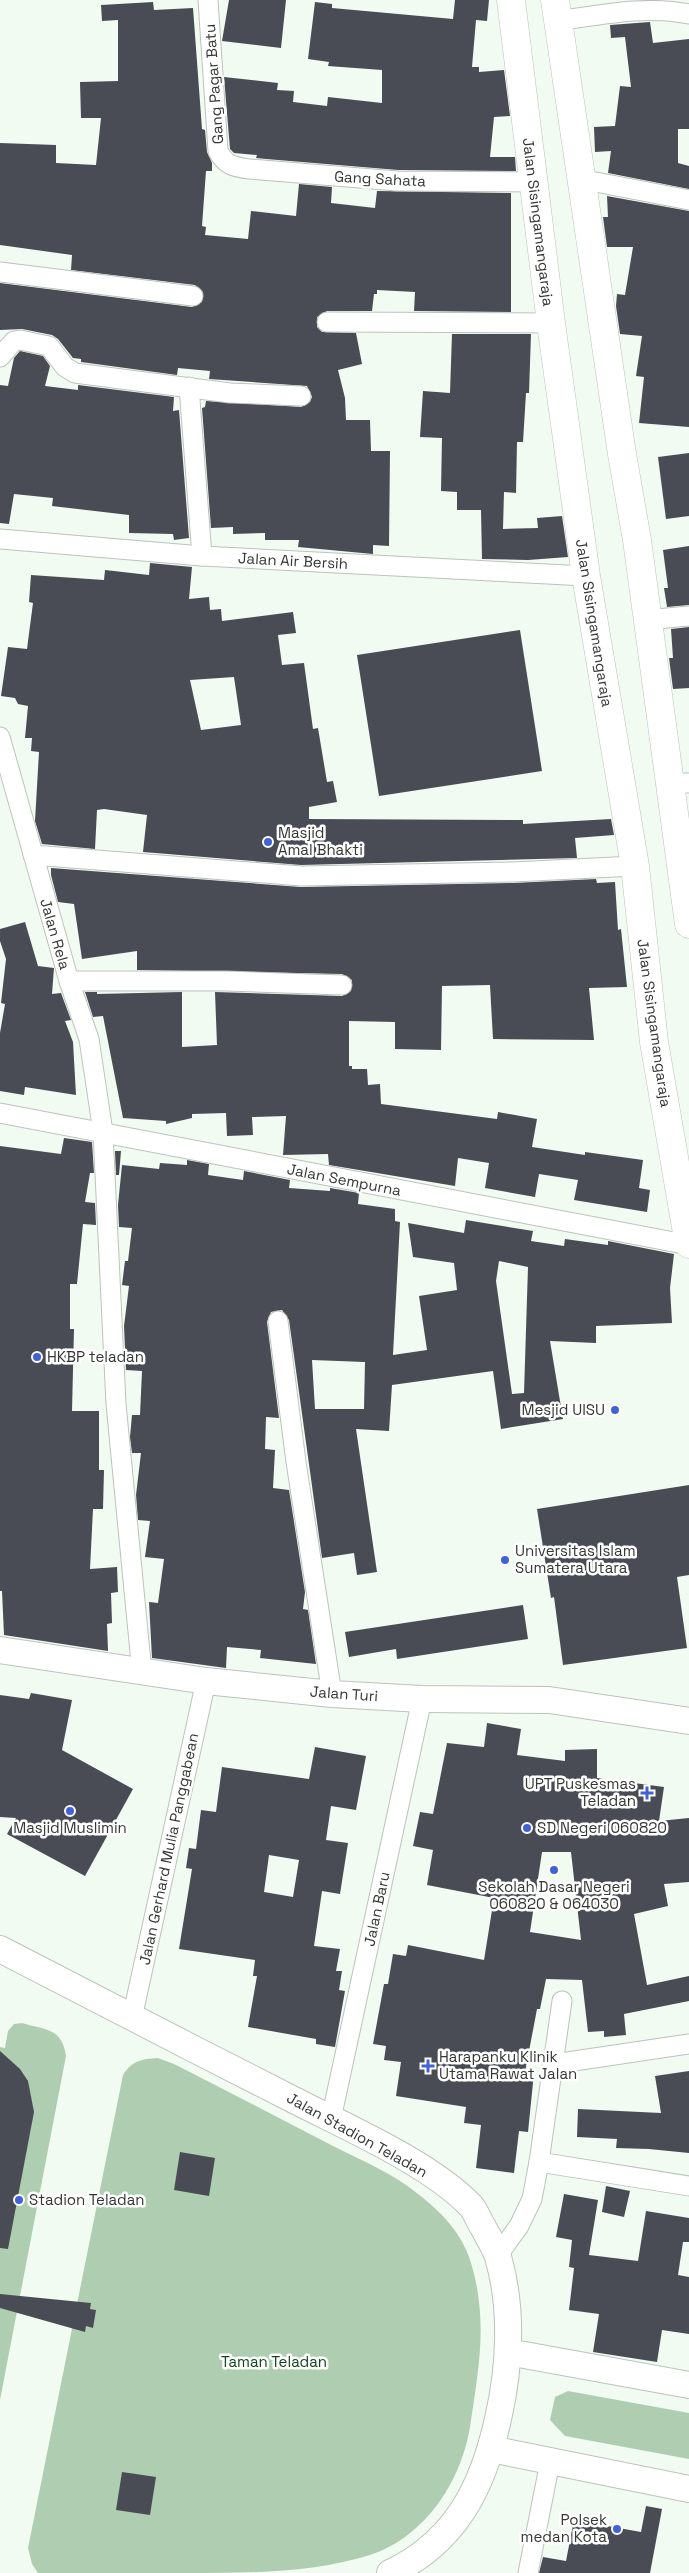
<svg xmlns="http://www.w3.org/2000/svg" width="689" height="2573" viewBox="0 0 689 2573" font-family="'Space Grotesk',sans-serif">
  <style>
    .green { fill: #afceb1 }
    .building { fill: #494c55; fill-rule: evenodd }
    .lines { fill: none; stroke-linecap: round; stroke-linejoin: round }
    .street-casing { stroke: #bbc3bb; stroke-width: 21 }
    .secondary-casing { stroke: #bbc3bb; stroke-width: 28 }
    .primary-casing { stroke: #bbc3bb; stroke-width: 29 }
    .street { stroke: #fff; stroke-width: 19 }
    .secondary { stroke: #fff; stroke-width: 26 }
    .primary { stroke: #fff; stroke-width: 28 }
    .poi-dot { fill: #4261d4; stroke: #fff; stroke-width: 2 }
    .labels { text-anchor: middle; stroke-width: 5; stroke-linejoin: round; paint-order: stroke }
    .street-label { font-size: 15px; fill: #343734; stroke: #fff }
    .poi-label { font-size: 15px; fill: #343734; stroke: #fff; text-anchor: start }
    .park-label { font-size: 15px; fill: #0f451c; stroke: #fff }
  </style>
  <rect width="100%" height="100%" fill="#f2fbf2"/>
  <g class="green">
    <path d="M22 2023C46 2030 62 2028 66 2056L0 2400V2047L5 2048 8 2031 14 2024Z"/>
    <path d="M158 2058 174 2064C227 2091 279 2118 331 2145 360 2160 393 2173 418 2194 439 2210 460 2231 469 2257 489 2316 479 2367 470 2427 461 2482 425 2537 370 2555 312 2573 249 2573 189 2573 139 2573 88 2573 38 2573L32 2564 28 2548 123 2075C132 2061 141 2059 158 2058Z"/>
    <polygon points="568,2391 689,2413 689,2459 565,2436 550,2420 555,2397"/>
  </g>
  <g class="building">
    <polygon points="229,0 286,0 281,48 222,41"/>
    <polygon points="455,0 489,0 487,21 476,20 472,67 479,67 479,72 504,70 510,116 494,117 490,157 515,157 516,171 398,170 266,159 256,158 257,155 234,153 230,149 224,77 278,83 277,90 294,91 293,102 327,106 328,97 382,103 382,70 328,66 329,62 308,59 315,2 332,4 332,8 453,19"/>
    <polygon points="153,2 154,10 193,8 202,129 205,130 207,152 212,163 212,171 206,171 202,226 206,227 205,235 248,239 251,211 296,216 299,184 332,187 331,203 375,208 377,191 511,193 511,312 414,311 415,292 377,290 377,294 374,294 372,311 327,311 317,317 317,327 322,332 356,333 362,364 338,370 345,398 346,420 370,420 371,451 390,451 389,546 373,545 373,554 298,547 299,540 265,540 265,533 233,534 233,527 211,528 202,408 205,407 206,401 301,407 310,402 312,397 307,386 209,379 210,371 178,368 177,375 81,362 81,359 73,358 58,339 52,335 22,329 0,330 0,283 192,307 202,302 203,292 195,285 71,270 72,255 0,245 0,143 56,145 56,163 96,165 101,118 81,118 80,82 118,81 118,20 102,21 101,5"/>
    <polygon points="650,22 653,43 689,39 689,129 678,129 678,163 689,166 689,189 608,173 611,151 595,152 594,127 615,126 620,86 631,87 625,37 611,38 610,25"/>
    <polygon points="607,196 689,211 689,427 639,423 644,377 636,376 642,336 620,334 616,306 617,294 625,295 633,247 607,247 603,217 608,217"/>
    <polygon points="452,334 531,334 529,393 526,393 523,442 517,442 516,493 504,492 503,529 538,528 537,518 562,516 568,557 528,560 482,559 481,510 457,510 457,492 441,491 442,438 420,437 423,391 450,393"/>
    <polygon points="20,351 43,356 50,366 45,386 78,390 78,385 174,397 173,411 179,410 189,538 174,540 173,534 129,533 129,515 52,506 53,498 14,494 9,524 0,523 0,385 8,386 14,358"/>
    <polygon points="689,453 689,516 666,519 658,457"/>
    <polygon points="689,546 689,605 667,607 664,588 668,588 663,550"/>
    <path d="M150 563 192 567 189 599 209 597 210 610 221 609 222 621 293 612 296 633 278 635 282 665 304 663 313 729 318 728 327 782 333 781 337 802 309 807V819L523 820V824L611 819 614 835 575 838 577 858 301 865 143 852 147 815 104 809 97 810 95 849 42 844 35 821 39 752 31 751 32 738H25L28 706 18 704 15 698 1 696 8 647 27 649 33 603 29 602 31 575 104 580 105 570 149 575ZM234 677 241 725 201 730 190 680Z"/>
    <polygon points="689,627 689,688 673,689 669,658 673,658 671,629"/>
    <polygon points="520,630 542,771 379,796 357,655"/>
    <polygon points="51,868 301,887 513,883 596,879 597,883 615,882 618,930 621,929 627,987 589,988 594,1040 493,1039 490,985 442,986 441,1050 395,1049 395,1022 349,1021 349,1066 352,1066 352,1069 367,1069 368,1085 380,1084 381,1104 497,1119 498,1112 537,1119 532,1147 585,1155 585,1152 643,1160 639,1188 650,1190 647,1212 574,1200 578,1180 539,1174 535,1197 485,1188 489,1163 458,1158 455,1186 329,1165 328,1154 283,1155 286,1116 252,1117 253,1135 227,1136 226,1113 192,1114 192,1118 166,1124 166,1121 123,1118 103,1016 93,1017 85,992 97,992 97,994 182,992 182,1047 217,1045 215,992 342,996 351,991 352,980 342,974 137,970 137,951 82,959 74,904 58,902 51,875"/>
    <polygon points="25,922 38,966 54,968 52,994 61,993 71,1020 65,1021 73,1042 76,1095 25,1087 24,1095 0,1091 0,1033 5,1004 1,1003 6,959 0,941 0,929"/>
    <polygon points="64,1138 92,1142 94,1173 90,1173 85,1202 95,1203 96,1225 83,1224 77,1284 70,1284 70,1329 74,1329 72,1411 99,1411 99,1470 104,1470 103,1509 93,1509 90,1569 117,1567 118,1592 111,1593 112,1623 107,1624 108,1651 4,1635 2,1591 0,1591 0,1146 61,1154"/>
    <polygon points="115,1151 121,1151 119,1175 116,1175"/>
    <path d="M187 1160 209 1164 208 1175 243 1180 244 1171 290 1180 289 1188 330 1191V1188L359 1193 358 1204 395 1209V1221L400 1222 393 1355 427 1350 419 1296 457 1290 454 1263 413 1257 408 1223 464 1233 466 1220 533 1231 531 1241 564 1246 565 1239 608 1245V1241L674 1254 670 1288 672 1323 596 1326V1343L550 1341 563 1419 501 1429 493 1371 392 1385 389 1431 356 1429 377 1572 357 1575 354 1553 322 1558 289 1320 282 1310 271 1312 267 1322 279 1418 266 1417 265 1449 275 1450 273 1488 289 1490 305 1592 303 1609 308 1610 316 1664 260 1658 261 1650 227 1647 226 1668 152 1658 149 1602 158 1603 164 1559 145 1557 150 1521 138 1520 136 1495 141 1453H132L130 1437 132 1415H140L142 1371 126 1370 124 1326 129 1286 122 1285 125 1261H128L132 1228 119 1227 118 1205 122 1165 159 1169 160 1163 187 1165ZM499 1261 528 1267 524 1393 512 1394 496 1281ZM312 1360 365 1362 364 1409H315Z"/>
    <polygon points="689,1485 689,1575 677,1577 687,1648 563,1665 554,1597 551,1598 537,1509"/>
    <polygon points="523,1605 528,1639 397,1659 396,1649 349,1657 345,1632"/>
    <polygon points="31,1693 72,1700 62,1750 133,1789 85,1876 7,1834 16,1818 0,1817 0,1695 29,1699"/>
    <path d="M487 1723 521 1729 517 1755 565 1761V1750L597 1749V1778L664 1787 659 1821 689 1818V1882L664 1884 668 1906 634 1914 647 1985 689 1976V2001L624 2014 626 2035 604 2037V2031L588 2032 582 1980 546 1979 540 2009H537L525 2072 534 2073 528 2132 519 2131 514 2173 476 2168 481 2125 464 2123 466 2107 396 2096 401 2062 384 2060 386 2046 373 2044 384 1984H388L393 1954 406 1956 408 1945 484 1960 494 1898 427 1885 433 1850 413 1846 420 1812 433 1814 447 1743 484 1747ZM542 1852H571L581 1940 530 1932Z"/>
    <path d="M315 1747 366 1756 356 1810 331 1806 326 1840 348 1843 340 1894 322 1891 314 1946 340 1949 336 1971H342L339 1990 345 1991 335 2047 316 2044V2039L248 2027 257 1976H253L255 1960 179 1949 192 1869 186 1868 189 1848 196 1849 201 1810 216 1812 222 1767 309 1779ZM269 1855 299 1860 293 1897 264 1892Z"/>
    <polygon points="0,2051 20,2069 28,2081 34,2112 8,2249 0,2248"/>
    <polygon points="689,2071 689,2153 649,2149 616,2148 617,2139 577,2137 578,2109 661,2113 655,2076"/>
    <polygon points="180,2152 215,2158 209,2196 174,2190"/>
    <polygon points="606,2186 630,2191 624,2217 602,2212"/>
    <polygon points="564,2194 598,2200 589,2255 638,2261 646,2211 689,2218 689,2242 683,2242 678,2275 689,2277 689,2334 662,2330 657,2362 593,2352 599,2314 569,2310 574,2268 569,2267 572,2240 556,2237"/>
    <polygon points="0,2294 91,2303 90,2309 96,2310 93,2328 86,2326 85,2332 0,2308"/>
    <polygon points="122,2472 156,2477 150,2515 116,2510"/>
    <polygon points="646,2506 662,2509 650,2573 539,2573 543,2557 566,2561 574,2520 641,2532"/>
  </g>
  <g class="lines">
    <g class="street-casing">
      <g id="street">
        <path d="M208 0 218 151C225 165 234 167 249 169L397 181 533 182"/>
        <path d="M557 21C601 15 646 5 689 14"/>
        <polyline points="580,179 689,200"/>
        <polyline points="0,272 193,296"/>
        <polyline points="327,322 551,323"/>
        <polyline points="0,357 14,341 20,340 49,346 65,367 75,373 230,393 301,396"/>
        <polyline points="189,387 202,556"/>
        <polyline points="0,539 202,556 586,576"/>
        <polyline points="646,620 689,616"/>
        <polyline points="0,737 69,981 89,1039 103,1132 116,1404 142,1673"/>
        <polyline points="669,783 689,783"/>
        <polyline points="33,855 301,876 513,872 635,866"/>
        <polyline points="69,981 226,981 342,985"/>
        <polyline points="0,1113 689,1245"/>
        <polyline points="278,1321 296,1462 332,1694"/>
        <polyline points="132,2018 206,1681"/>
        <polyline points="554,2064 689,2044"/>
        <polyline points="331,2119 422,1699"/>
        <polyline points="539,2162 689,2186"/>
        <polyline points="498,2255 519,2226 532,2199 539,2162 562,2001"/>
        <polyline points="528,2573 550,2462"/>
      </g>
    </g>
    <g class="secondary-casing">
      <g id="secondary">
        <polyline points="0,1650 206,1681 332,1694 422,1699 549,1700 689,1721"/>
        <path d="M0 1949C97 1999 193 2049 290 2098 344 2126 430 2163 471 2206 476 2212 479 2221 483 2227 488 2237 495 2247 498 2257 513 2308 510 2367 498 2419 483 2487 456 2542 390 2573"/>
        <polyline points="508,2352 689,2385"/>
        <polyline points="491,2449 689,2489"/>
      </g>
    </g>
    <g class="primary-casing">
      <g id="primary">
        <polyline points="511,0 551,323 586,576 635,866 654,1042 689,1244"/>
        <polyline points="555,0 622,454 637,540 689,924"/>
      </g>
    </g>
    <use href="#street" class="street"/>
    <use href="#secondary" class="secondary"/>
    <use href="#primary" class="primary"/>
  </g>
  <g class="poi-dot">
    <circle cx="268" cy="842" r="5"/>
    <circle cx="37" cy="1357" r="5"/>
    <circle cx="615" cy="1410" r="5"/>
    <circle cx="505" cy="1560" r="5"/>
    <path d="M644.5 1785.5h5v5h5v5h-5v5h-5v-5h-5v-5h5z"/>
    <circle cx="70" cy="1811" r="5"/>
    <circle cx="527" cy="1828" r="5"/>
    <circle cx="554" cy="1870" r="5"/>
    <path d="M425.5 2058.5h5v5h5v5h-5v5h-5v-5h-5v-5h5z"/>
    <circle cx="19" cy="2200" r="5"/>
    <circle cx="617" cy="2529" r="5"/>
  </g>
  <g class="labels">
    <g class="street-label">
      <text transform="translate(214 84) rotate(-94)" y="5">Gang Pagar Batu</text>
      <text transform="translate(380 179) rotate(3)" y="5">Gang Sahata</text>
      <text transform="translate(538 222) rotate(83)" y="5">Jalan Sisingamangaraja</text>
      <text transform="translate(293 561) rotate(3)" y="5">Jalan Air Bersih</text>
      <text transform="translate(594 623) rotate(81)" y="5">Jalan Sisingamangaraja</text>
      <text transform="translate(55 934) rotate(74)" y="5">Jalan Rela</text>
      <text transform="translate(654 1023) rotate(82)" y="5">Jalan Sisingamangaraja</text>
      <text transform="translate(344 1180) rotate(11)" y="5">Jalan Sempurna</text>
      <text transform="translate(344 1694) rotate(4)" y="5">Jalan Turi</text>
      <text transform="translate(169 1849) rotate(-78)" y="5">Jalan Gerhard Mulia Panggabean</text>
      <text transform="translate(377 1909) rotate(-78)" y="5">Jalan Baru</text>
      <text transform="translate(357 2135) rotate(29)" y="5">Jalan Stadion Teladan</text>
    </g>
    <g class="poi-label">
      <text x="278" y="838">Masjid<tspan x="278" dy="17">Amal Bhakti</tspan></text>
      <text x="47" y="1362">HKBP teladan</text>
      <text x="605" y="1415" text-anchor="end">Mesjid UISU</text>
      <text x="515" y="1556">Universitas Islam<tspan x="515" dy="17">Sumatera Utara</tspan></text>
      <text x="636" y="1789" text-anchor="end">UPT Puskesmas<tspan x="636" dy="17">Teladan</tspan></text>
      <text x="70" y="1833" text-anchor="middle">Masjid Muslimin</text>
      <text x="537" y="1833">SD Negeri 060820</text>
      <text x="554" y="1892" text-anchor="middle">Sekolah Dasar Negeri<tspan x="554" dy="17">060820 &amp; 064030</tspan></text>
      <text x="439" y="2062">Harapanku Klinik<tspan x="439" dy="17">Utama Rawat Jalan</tspan></text>
      <text x="29" y="2205">Stadion Teladan</text>
      <text x="607" y="2525" text-anchor="end">Polsek<tspan x="607" dy="17">medan Kota</tspan></text>
    </g>
    <g class="park-label">
      <text x="274" y="2367">Taman Teladan</text>
    </g>
  </g>
</svg>
